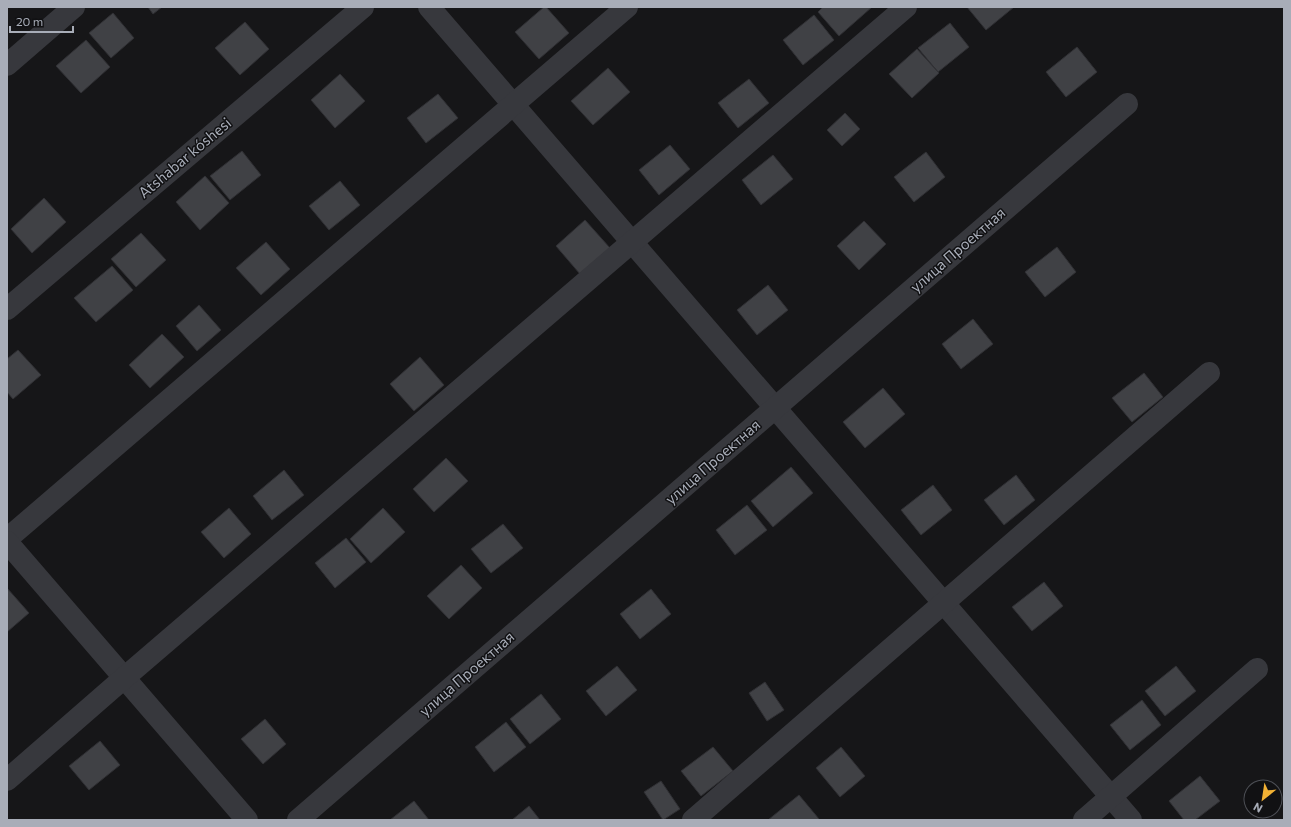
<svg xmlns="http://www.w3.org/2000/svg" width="1291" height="827" viewBox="0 0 1291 827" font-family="Commissioner,sans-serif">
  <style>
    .building { fill: #404145; stroke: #303034 }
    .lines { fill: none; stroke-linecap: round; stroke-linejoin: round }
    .minor { stroke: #37383d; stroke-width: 22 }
    .labels { text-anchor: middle; stroke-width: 3; stroke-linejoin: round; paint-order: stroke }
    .street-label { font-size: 15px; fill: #a8adb8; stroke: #111113 }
  </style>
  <rect width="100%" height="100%" fill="#161618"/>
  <g class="building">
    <polygon points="148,7 162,7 153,14"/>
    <polygon points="544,7 546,7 569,33 539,59 515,32"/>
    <polygon points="823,7 872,7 839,36 818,12"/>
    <polygon points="967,7 1014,7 986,30"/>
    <polygon points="113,13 134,38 111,58 89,33"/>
    <polygon points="814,15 834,40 803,65 783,40"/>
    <polygon points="245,22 269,49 240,75 215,48"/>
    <polygon points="950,23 969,47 938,72 918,48"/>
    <polygon points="86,40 110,67 81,93 56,66"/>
    <polygon points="1077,47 1097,72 1066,97 1046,72"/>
    <polygon points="917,49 939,73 912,98 889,74"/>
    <polygon points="608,68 630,92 593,125 571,101"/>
    <polygon points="340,74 365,101 335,128 311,100"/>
    <polygon points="749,79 769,103 738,128 718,103"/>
    <polygon points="438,94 458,118 426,143 407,118"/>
    <polygon points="845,113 860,129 842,146 827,130"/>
    <polygon points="670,145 690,169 659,195 639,170"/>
    <polygon points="242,151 261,175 230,200 210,176"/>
    <polygon points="926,152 945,177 914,202 894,177"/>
    <polygon points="773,155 793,179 761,205 742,180"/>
    <polygon points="205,176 229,203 200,230 176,202"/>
    <polygon points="340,181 360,205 329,230 309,206"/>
    <polygon points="44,198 66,222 32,253 11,229"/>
    <polygon points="585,220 610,248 580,274 556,246"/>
    <polygon points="864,221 886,244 859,270 837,246"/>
    <polygon points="141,233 166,260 136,287 111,259"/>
    <polygon points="266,242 290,269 261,295 236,268"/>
    <polygon points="1057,247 1076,272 1045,297 1025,272"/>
    <polygon points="112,266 133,290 96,322 74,298"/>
    <polygon points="768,285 788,310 757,335 737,310"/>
    <polygon points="199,305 221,330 197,351 176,326"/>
    <polygon points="973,319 993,344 961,369 942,344"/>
    <polygon points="162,334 184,357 150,388 129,365"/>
    <polygon points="18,350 41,375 13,399 7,392 7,359"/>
    <polygon points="420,357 444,385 414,411 390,384"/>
    <polygon points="1144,373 1163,397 1132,422 1112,398"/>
    <polygon points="883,388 905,414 865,448 843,422"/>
    <polygon points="446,458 468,481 434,512 413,489"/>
    <polygon points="791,467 813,493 773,527 751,501"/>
    <polygon points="284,470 304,495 272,520 253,496"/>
    <polygon points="1016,475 1035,500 1004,525 984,500"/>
    <polygon points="933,485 952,510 921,535 901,510"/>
    <polygon points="747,505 767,530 735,555 716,530"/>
    <polygon points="229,508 251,534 224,558 201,532"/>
    <polygon points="383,508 405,532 371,563 350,539"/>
    <polygon points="503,524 523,548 491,573 471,549"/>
    <polygon points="346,538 366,562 335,588 315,563"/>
    <polygon points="461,565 482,588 449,619 427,596"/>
    <polygon points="1044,582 1063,606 1032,631 1012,607"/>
    <polygon points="7,588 29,613 7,632"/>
    <polygon points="651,589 671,614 640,639 620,614"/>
    <polygon points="617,666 637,690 606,716 586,691"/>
    <polygon points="1176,666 1196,691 1165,716 1145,691"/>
    <polygon points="765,682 784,710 767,721 749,693"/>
    <polygon points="541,694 561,719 530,744 510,719"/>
    <polygon points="1142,700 1161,725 1130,750 1110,725"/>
    <polygon points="265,719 286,744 263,764 241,739"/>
    <polygon points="506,722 526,747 494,772 475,747"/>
    <polygon points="100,741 120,765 89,790 69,766"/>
    <polygon points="713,747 733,771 701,796 681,771"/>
    <polygon points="841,747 865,776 840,797 816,768"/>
    <polygon points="1200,776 1220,801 1195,820 1184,820 1169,801"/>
    <polygon points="661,781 680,809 663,820 644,792"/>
    <polygon points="799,795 819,819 817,820 768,820"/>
    <polygon points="414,801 429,820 390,820"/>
    <polygon points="529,806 540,820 512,820"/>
  </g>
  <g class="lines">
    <g class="minor">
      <polyline points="429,7 1131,820"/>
      <polyline points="7,65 74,7"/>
      <polyline points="7,309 363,7"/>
      <polyline points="7,539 627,7"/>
      <polyline points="7,542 247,820"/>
      <polyline points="7,780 124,678 906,7"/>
      <polyline points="298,820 1127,104"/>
      <polyline points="693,820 1209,373"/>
      <polyline points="1084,820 1257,669"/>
    </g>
  </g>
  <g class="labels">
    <g class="street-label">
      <text transform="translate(185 158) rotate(-40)" y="5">Atshabar kóshesi</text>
      <text transform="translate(958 250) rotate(-41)" y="5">улица Проектная</text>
      <text transform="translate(713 462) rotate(-41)" y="5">улица Проектная</text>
      <text transform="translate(467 674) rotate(-41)" y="5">улица Проектная</text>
    </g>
  </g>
  <rect width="1291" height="827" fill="none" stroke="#a8adb8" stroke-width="16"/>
  <g transform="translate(1263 799) rotate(210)"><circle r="19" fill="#111113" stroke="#4d4f55"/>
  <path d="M0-3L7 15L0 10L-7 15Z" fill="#f2b134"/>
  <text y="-6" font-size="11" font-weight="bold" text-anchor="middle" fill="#a8adb8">N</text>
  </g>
  <path d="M10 26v6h63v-6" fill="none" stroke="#a8adb8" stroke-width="2"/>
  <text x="16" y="26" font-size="12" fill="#a8adb8" stroke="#111113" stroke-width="3" paint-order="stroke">20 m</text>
</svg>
